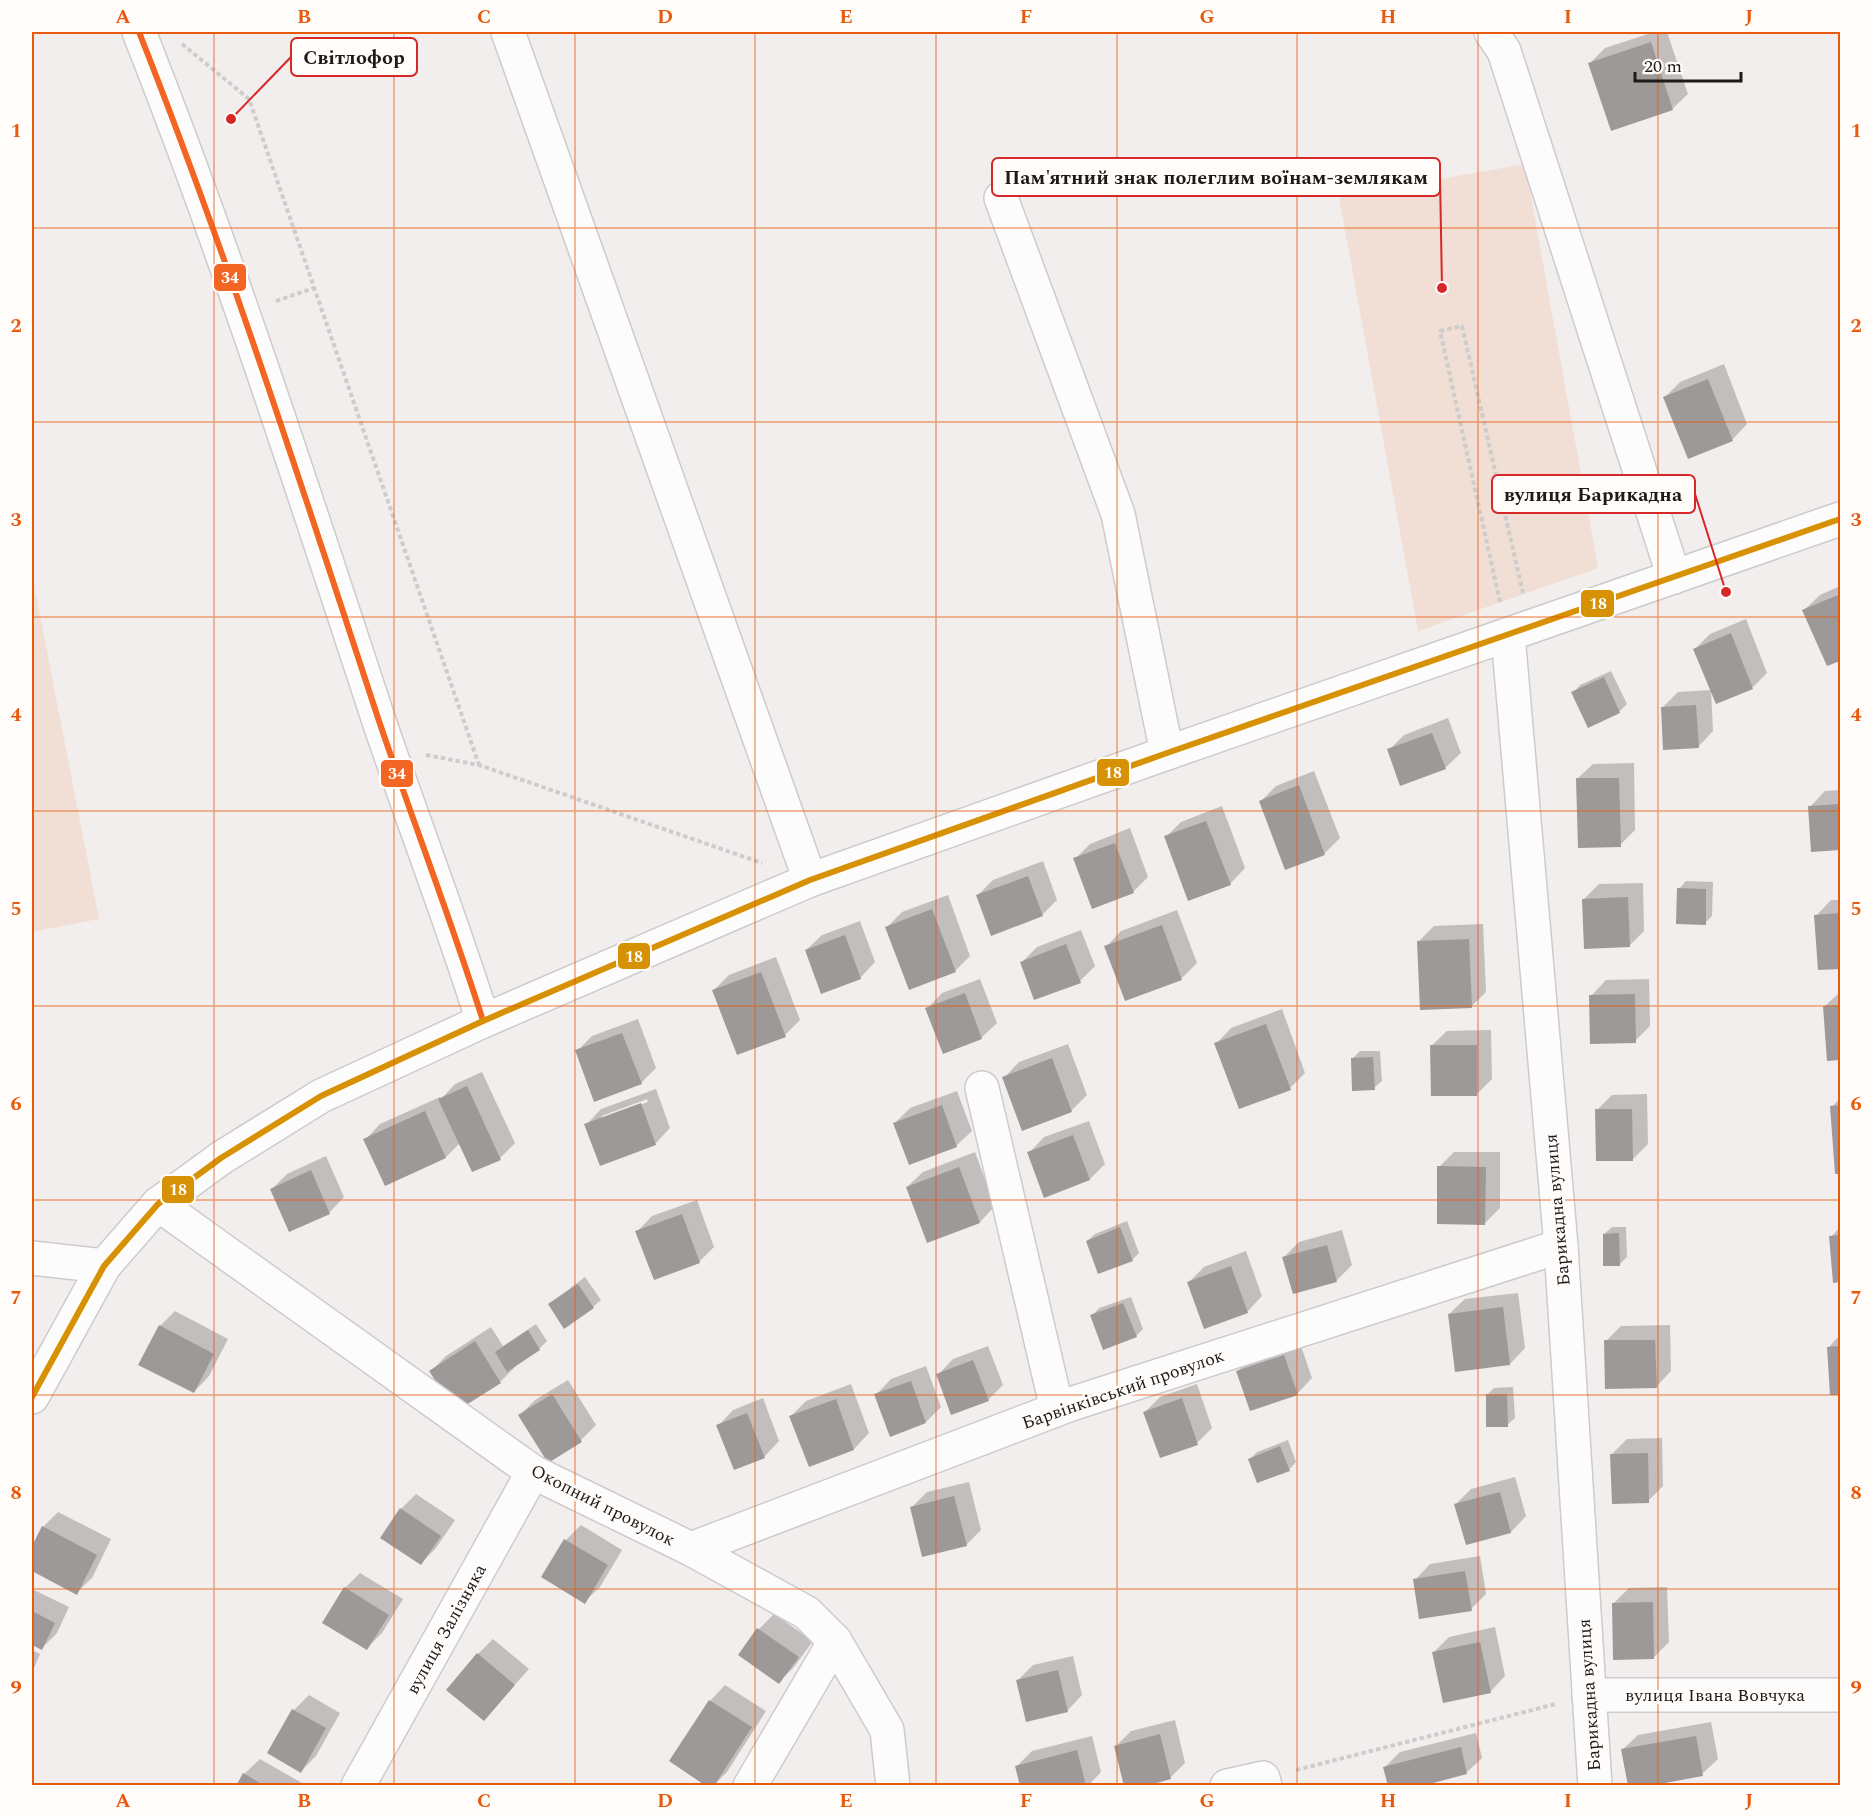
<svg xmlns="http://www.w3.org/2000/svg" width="1872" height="1817" viewBox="0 0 1872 1817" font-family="Spectral,serif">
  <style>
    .green { fill: #f1ded4 }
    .shadow { fill: #0003; fill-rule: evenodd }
    .building { fill: #9c9998 }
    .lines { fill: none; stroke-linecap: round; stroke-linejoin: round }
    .minor-casing { stroke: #cecbca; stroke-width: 36 }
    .path { stroke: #cecdcc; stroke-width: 4; stroke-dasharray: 4.5 3; stroke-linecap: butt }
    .minor { stroke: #fdfcfc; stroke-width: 33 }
    .bus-1-casing { stroke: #fffcfa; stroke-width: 10 }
    .bus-2-casing { stroke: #fffcfa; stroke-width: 10 }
    .bus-1 { stroke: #f26522; stroke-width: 6 }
    .bus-2 { stroke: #d69104; stroke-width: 6 }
    .grid { fill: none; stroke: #e8590c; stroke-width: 1.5; stroke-opacity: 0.55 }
    .labels { text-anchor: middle; stroke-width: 6; stroke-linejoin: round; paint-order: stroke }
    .street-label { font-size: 18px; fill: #1d1b1a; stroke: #fffcfa }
    .leader { fill: none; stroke: #d62828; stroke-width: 2 }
    .callout-dot { fill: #d62828; stroke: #fffcfa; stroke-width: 2 }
    .callout { fill: #fffcfa; stroke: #d62828; stroke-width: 2 }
    .callout-label { font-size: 20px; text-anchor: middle; font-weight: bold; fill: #1d1b1a }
    .line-badge { stroke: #fffcfa; stroke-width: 2 }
    .badge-label { font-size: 16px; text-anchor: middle; font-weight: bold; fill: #fff }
    .neatline { fill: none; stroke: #e8590c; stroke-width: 2 }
    .grid-label { font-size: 20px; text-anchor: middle; font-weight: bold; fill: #e8590c }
  </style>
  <rect width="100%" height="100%" fill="#f2eeed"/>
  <g class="green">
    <polygon points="1525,164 1598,568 1418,631 1339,197"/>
    <polygon points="32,574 99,919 32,932"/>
  </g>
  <g class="shadow">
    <polygon points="1654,32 1667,32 1688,94 1672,109 1590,63 1605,48"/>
    <polygon points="1724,364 1747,424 1732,440 1665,397 1680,382"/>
    <polygon points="1840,586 1840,659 1828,664 1804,610 1820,595"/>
    <polygon points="1746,619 1767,673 1752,688 1695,649 1710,634"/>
    <polygon points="1611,671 1627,704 1619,712 1573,693 1580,685"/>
    <polygon points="1711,690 1713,731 1698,747 1662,708 1678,692"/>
    <polygon points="1448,718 1461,753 1445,768 1389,750 1404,735"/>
    <polygon points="1634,763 1635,830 1620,845 1577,779 1593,764"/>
    <polygon points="1314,771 1340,838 1324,854 1261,801 1276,786"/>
    <polygon points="1840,790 1840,848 1813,850 1810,807 1825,791"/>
    <polygon points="1222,806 1245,868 1230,884 1166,837 1181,822"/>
    <polygon points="1130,828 1148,877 1133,892 1075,859 1090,844"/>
    <polygon points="1043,861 1057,900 1042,915 977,896 993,880"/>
    <polygon points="1686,881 1713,882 1712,916 1705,923 1679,889"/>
    <polygon points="1643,883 1644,931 1629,946 1584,899 1599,884"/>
    <polygon points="948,895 970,956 955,971 887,927 902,912"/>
    <polygon points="1831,900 1840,900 1840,967 1820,969 1816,916"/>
    <polygon points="1177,910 1197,963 1181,979 1106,947 1121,931"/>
    <polygon points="860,921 875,962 860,978 806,950 822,935"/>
    <polygon points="1483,924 1486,992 1471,1007 1418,942 1434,926"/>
    <polygon points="1081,930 1095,966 1080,981 1022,962 1037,947"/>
    <polygon points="776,957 800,1020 785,1035 714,990 729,975"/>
    <polygon points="980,979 997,1023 981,1038 927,1009 942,993"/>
    <polygon points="1649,979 1650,1026 1635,1041 1591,996 1606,980"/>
    <polygon points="1840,992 1840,1058 1828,1059 1824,1007"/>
    <polygon points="1282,1009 1305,1073 1290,1088 1216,1044 1231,1028"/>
    <polygon points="638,1019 656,1068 641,1083 577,1051 592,1036"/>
    <polygon points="1491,1030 1492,1079 1477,1094 1431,1046 1447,1031"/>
    <polygon points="1068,1044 1087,1095 1071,1111 1004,1078 1019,1062"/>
    <polygon points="1360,1051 1380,1051 1382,1081 1374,1088 1352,1059"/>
    <polygon points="482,1072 515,1143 500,1158 460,1143 446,1157 386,1184 365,1140 380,1124 440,1097 441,1099 455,1084"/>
    <path d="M656 1089 670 1128 655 1144 586 1125 601 1109ZM647 1099 648 1102 602 1119V1116Z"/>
    <polygon points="957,1091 972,1131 956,1146 895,1123 910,1108"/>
    <polygon points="1647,1094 1648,1144 1633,1159 1597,1110 1612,1095"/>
    <polygon points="1840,1098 1840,1172 1836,1172 1832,1107"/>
    <polygon points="1089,1121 1105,1164 1090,1179 1029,1153 1044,1137"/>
    <polygon points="975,1152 995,1206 980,1222 907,1187 923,1172"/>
    <polygon points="1454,1152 1500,1152 1500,1208 1485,1223 1439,1167"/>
    <polygon points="326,1156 344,1197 329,1213 271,1190 287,1174"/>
    <polygon points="697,1200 714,1247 699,1262 637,1232 652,1216"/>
    <polygon points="1127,1221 1139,1253 1132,1260 1087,1241 1095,1234"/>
    <polygon points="1612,1227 1626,1227 1627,1257 1620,1264 1604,1234"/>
    <polygon points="1840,1227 1840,1281 1834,1281 1831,1237"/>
    <polygon points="1342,1230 1352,1265 1336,1281 1284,1257 1299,1242"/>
    <polygon points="1246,1251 1262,1296 1247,1312 1189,1282 1204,1267"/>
    <polygon points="585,1277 601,1300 593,1307 549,1304"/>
    <polygon points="1518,1293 1525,1348 1510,1364 1449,1314 1465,1299"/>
    <polygon points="1131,1297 1143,1329 1136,1336 1092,1316 1099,1308"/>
    <polygon points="175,1311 228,1339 209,1376 194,1392 160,1326"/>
    <polygon points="536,1324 547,1341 539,1349 515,1365 516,1366 501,1381 456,1410 431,1371 446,1356 491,1327 503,1346"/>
    <polygon points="1670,1325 1671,1371 1656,1387 1606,1341 1621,1326"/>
    <polygon points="1840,1335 1840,1393 1832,1394 1829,1347"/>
    <polygon points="1299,1340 1312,1378 1297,1394 1237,1372 1252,1356"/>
    <polygon points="988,1346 1003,1385 988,1400 938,1375 953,1359"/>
    <polygon points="926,1366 941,1407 926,1422 876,1395 891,1379"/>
    <polygon points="568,1380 596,1425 581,1440 549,1461 520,1415 535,1400"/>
    <polygon points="851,1384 869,1433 854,1449 810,1465 791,1416 806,1401"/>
    <polygon points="1197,1384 1212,1428 1197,1443 1145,1412 1160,1397"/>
    <polygon points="1513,1387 1515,1418 1507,1425 1487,1395 1494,1388"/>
    <polygon points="763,1398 779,1441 764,1457 718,1426 733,1410"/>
    <polygon points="1662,1438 1663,1486 1648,1501 1612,1454 1627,1439"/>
    <polygon points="1288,1440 1296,1462 1289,1470 1250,1459 1257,1452"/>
    <polygon points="1515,1477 1526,1516 1511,1532 1456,1504 1471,1489"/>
    <polygon points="969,1482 981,1530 966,1545 911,1508 927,1492"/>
    <polygon points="416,1494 455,1520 436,1548 421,1563 401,1509"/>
    <polygon points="58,1512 111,1539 92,1578 76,1593 32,1569 32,1549 43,1527"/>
    <polygon points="581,1525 622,1550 600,1587 584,1602 543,1577 566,1540"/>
    <polygon points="1480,1556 1486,1594 1471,1609 1415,1580 1430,1564"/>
    <polygon points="360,1573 403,1599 382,1633 367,1648 345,1588"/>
    <polygon points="1667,1587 1669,1642 1653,1658 1614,1603 1629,1588"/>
    <polygon points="32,1589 69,1607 57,1633 42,1648 32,1643"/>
    <polygon points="774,1614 813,1641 794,1667 779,1682 740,1654 759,1629"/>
    <polygon points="1495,1627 1505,1676 1490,1692 1434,1652 1449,1637"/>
    <polygon points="493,1639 529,1669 484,1719 478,1654"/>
    <polygon points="32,1650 40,1654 32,1673"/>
    <polygon points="1073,1656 1082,1695 1067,1711 1018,1680 1033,1665"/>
    <polygon points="725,1685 766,1711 727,1772 713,1786 671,1761 710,1701"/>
    <polygon points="309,1695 340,1713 316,1756 301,1771 269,1753 294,1710"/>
    <polygon points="1175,1720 1185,1763 1170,1778 1116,1746 1131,1731"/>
    <polygon points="1711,1722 1718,1759 1702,1774 1622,1750 1638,1735"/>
    <polygon points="1476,1733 1482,1758 1466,1773 1385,1767 1400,1752"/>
    <polygon points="1092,1736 1101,1772 1088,1786 1021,1786 1017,1766 1032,1751"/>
    <polygon points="260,1759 302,1783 300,1786 238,1786 244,1774"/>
  </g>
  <g class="building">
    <polygon points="1651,42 1673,110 1611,131 1588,63"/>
    <polygon points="1708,379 1733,441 1688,459 1663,397"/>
    <polygon points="1838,595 1840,602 1840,661 1827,666 1802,610"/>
    <polygon points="1731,633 1753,689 1716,704 1693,649"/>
    <polygon points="1604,677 1620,713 1588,728 1571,692"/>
    <polygon points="1696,705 1699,748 1663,750 1661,707"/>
    <polygon points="1432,733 1446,769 1400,786 1387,749"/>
    <polygon points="1576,778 1619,778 1621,847 1578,848"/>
    <polygon points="1299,785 1325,855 1285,870 1259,801"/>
    <polygon points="1840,804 1840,850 1811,852 1808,806"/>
    <polygon points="1206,821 1231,885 1188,901 1164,836"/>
    <polygon points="1115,843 1134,893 1092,909 1073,858"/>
    <polygon points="1028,876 1043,916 991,936 976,895"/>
    <polygon points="1677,888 1706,889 1706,925 1676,924"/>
    <polygon points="1628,897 1630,947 1584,949 1582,899"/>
    <polygon points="932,909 956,972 909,990 885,927"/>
    <polygon points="1840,913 1840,969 1818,970 1814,915"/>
    <polygon points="1162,925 1182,980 1125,1001 1104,946"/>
    <polygon points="845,935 861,979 821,994 805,950"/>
    <polygon points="1469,939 1472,1008 1420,1010 1417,941"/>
    <polygon points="1066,944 1081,983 1034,1000 1020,962"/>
    <polygon points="761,972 786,1037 737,1055 712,990"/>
    <polygon points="965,993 982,1039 943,1054 925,1008"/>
    <polygon points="1635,994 1636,1043 1590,1044 1589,995"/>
    <polygon points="1840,1005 1840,1060 1827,1061 1823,1006"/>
    <polygon points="1266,1024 1291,1090 1239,1109 1214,1043"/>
    <polygon points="622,1033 642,1084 594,1102 575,1050"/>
    <polygon points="1430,1045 1477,1045 1477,1096 1431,1096"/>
    <polygon points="1373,1057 1375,1090 1352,1091 1351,1058"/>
    <polygon points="1052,1058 1072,1112 1022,1131 1002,1077"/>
    <polygon points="467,1086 501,1160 472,1172 438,1099"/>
    <polygon points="641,1103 656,1145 600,1166 584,1124"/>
    <polygon points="942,1105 957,1147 909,1165 893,1123"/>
    <polygon points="1840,1105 1840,1174 1835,1174 1830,1106"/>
    <polygon points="1595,1109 1632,1109 1633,1161 1596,1161"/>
    <polygon points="425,1111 446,1158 385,1186 363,1139"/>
    <polygon points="1073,1135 1090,1180 1044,1198 1027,1152"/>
    <polygon points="1437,1166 1486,1167 1485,1225 1437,1224"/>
    <polygon points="959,1167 980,1223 927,1243 906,1187"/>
    <polygon points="311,1170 330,1214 289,1232 270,1189"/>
    <polygon points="682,1214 700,1263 654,1280 635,1231"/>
    <polygon points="1120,1227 1133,1261 1098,1274 1086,1241"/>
    <polygon points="1619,1233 1620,1266 1603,1266 1603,1234"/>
    <polygon points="1840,1235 1840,1282 1833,1283 1829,1236"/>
    <polygon points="1327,1245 1337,1282 1293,1294 1282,1257"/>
    <polygon points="1231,1266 1248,1313 1204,1329 1187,1282"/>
    <polygon points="578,1284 594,1308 564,1329 548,1304"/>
    <polygon points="1123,1303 1137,1337 1103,1350 1090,1315"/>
    <polygon points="1503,1307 1510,1365 1455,1372 1448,1314"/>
    <polygon points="159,1325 214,1354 194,1393 138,1365"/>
    <polygon points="528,1330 540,1350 507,1372 495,1352"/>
    <polygon points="1604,1340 1655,1340 1657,1388 1605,1389"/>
    <polygon points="475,1341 501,1383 455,1412 429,1371"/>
    <polygon points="1840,1346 1840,1395 1830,1395 1827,1347"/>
    <polygon points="1284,1355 1298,1395 1250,1411 1236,1371"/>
    <polygon points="973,1360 989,1401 951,1415 936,1374"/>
    <polygon points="911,1381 926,1423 890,1437 874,1394"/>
    <polygon points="552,1394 582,1442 548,1463 518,1415"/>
    <polygon points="1486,1394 1507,1394 1508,1427 1486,1427"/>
    <polygon points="1182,1398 1198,1445 1160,1458 1143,1412"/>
    <polygon points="836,1399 854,1450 809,1467 789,1416"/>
    <polygon points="747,1413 765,1458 734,1470 716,1425"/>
    <polygon points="1280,1446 1290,1471 1257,1483 1248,1459"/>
    <polygon points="1648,1453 1649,1503 1612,1504 1610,1454"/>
    <polygon points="1500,1492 1511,1533 1466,1545 1454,1504"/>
    <polygon points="954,1496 967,1546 922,1557 910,1507"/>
    <polygon points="400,1508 441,1536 421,1565 380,1538"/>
    <polygon points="42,1526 97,1555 77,1595 32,1571 32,1546"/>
    <polygon points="564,1539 608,1565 585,1604 541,1577"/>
    <polygon points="1465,1571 1472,1611 1419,1619 1413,1579"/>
    <polygon points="344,1587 389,1615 367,1650 322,1623"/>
    <polygon points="1653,1602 1654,1659 1613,1660 1612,1603"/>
    <polygon points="32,1611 55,1623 42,1650 32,1645"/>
    <polygon points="757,1628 799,1657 779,1684 738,1655"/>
    <polygon points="1480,1642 1491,1693 1443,1703 1432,1652"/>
    <polygon points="477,1653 515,1685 484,1721 446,1690"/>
    <polygon points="1058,1670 1068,1712 1026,1722 1016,1680"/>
    <polygon points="709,1700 752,1727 714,1786 706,1786 669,1761"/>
    <polygon points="292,1709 326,1728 301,1773 267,1753"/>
    <polygon points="1160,1734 1171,1779 1146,1786 1124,1786 1114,1746"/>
    <polygon points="1696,1736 1703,1776 1649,1786 1628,1786 1621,1749"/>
    <polygon points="1461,1747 1467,1774 1422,1786 1388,1786 1383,1767"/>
    <polygon points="1077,1750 1086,1786 1020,1786 1015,1766"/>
    <polygon points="243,1773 265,1786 236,1786"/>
  </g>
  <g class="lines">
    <g class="minor-casing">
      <g id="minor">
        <path d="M139 32C228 257 302 487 378 718 412 819 451 919 483 1021"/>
        <polyline points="508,32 810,880"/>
        <polyline points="1491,32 1504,51 1674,577"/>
        <polyline points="1001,198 1118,514 1167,753"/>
        <polyline points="1508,635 1561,1246 1595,1786"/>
        <polyline points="982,1088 1057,1409"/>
        <polyline points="158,1204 533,1472 691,1549 807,1613 835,1641 887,1730 893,1786"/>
        <polyline points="32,1258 104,1266"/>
        <polyline points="32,1397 104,1266 158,1204 221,1158 321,1096 483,1021 810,880 1167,753 1840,519"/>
        <polyline points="691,1549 1071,1404 1561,1246"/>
        <polyline points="1589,1695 1840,1695"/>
        <polyline points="358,1786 533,1472"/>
        <polyline points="750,1786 835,1641"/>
        <polyline points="1227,1786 1263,1778 1265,1786"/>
      </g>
    </g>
    <g class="path">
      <polyline points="182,44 249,99 479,765"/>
      <polyline points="276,301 314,288"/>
      <polyline points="1500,602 1440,331 1462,326 1523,593"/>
      <polyline points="426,755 479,765 762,863"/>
      <polyline points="1296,1770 1556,1704"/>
    </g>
    <use href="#minor" class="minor"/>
    <g class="bus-1-casing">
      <path id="bus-1" d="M139 32C228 257 302 487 378 718 412 819 451 919 483 1021"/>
    </g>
    <g class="bus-2-casing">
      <polyline id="bus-2" points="32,1397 104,1266 158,1204 221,1158 321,1096 483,1021 810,880 1167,753 1840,519"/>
    </g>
    <use href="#bus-1" class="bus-1"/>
    <use href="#bus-2" class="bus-2"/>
  </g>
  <path class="grid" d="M214 32V1786M394 32V1786M575 32V1786M755 32V1786M936 32V1786M1117 32V1786M1297 32V1786M1478 32V1786M1658 32V1786M32 228H1840M32 422H1840M32 617H1840M32 811H1840M32 1006H1840M32 1200H1840M32 1395H1840M32 1589H1840"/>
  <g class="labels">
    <g class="street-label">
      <text transform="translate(1557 1210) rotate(-95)" y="6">Барикадна вулиця</text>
      <text transform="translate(1123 1389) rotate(-19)" y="6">Барвінківський провулок</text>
      <text transform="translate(603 1505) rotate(27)" y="6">Окопний провулок</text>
      <text transform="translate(446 1629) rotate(-61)" y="6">вулиця Залізняка</text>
      <text transform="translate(1589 1695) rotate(-94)" y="6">Барикадна вулиця</text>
      <text x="1715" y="1701">вулиця Івана Вовчука</text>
    </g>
  </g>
  <path class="leader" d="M231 119L291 57M1442 288L1440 177M1726 592L1695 494"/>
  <g class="callout-dot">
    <circle cx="231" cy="119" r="6"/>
    <circle cx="1442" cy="288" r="6"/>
    <circle cx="1726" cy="592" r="6"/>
  </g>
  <g class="callout">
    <rect x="291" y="38" width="126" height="38" rx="6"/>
    <rect x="992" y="158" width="448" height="38" rx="6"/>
    <rect x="1492" y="475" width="203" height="38" rx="6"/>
  </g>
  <g class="callout-label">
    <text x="354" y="64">Світлофор</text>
    <text x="1216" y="184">Пам'ятний знак полеглим воїнам-землякам</text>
    <text x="1593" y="501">вулиця Барикадна</text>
  </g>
  <g class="line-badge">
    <rect x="213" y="263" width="34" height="29" rx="6" fill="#f26522"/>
    <rect x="1580" y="589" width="35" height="29" rx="6" fill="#d69104"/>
    <rect x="1096" y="758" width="34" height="29" rx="6" fill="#d69104"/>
    <rect x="380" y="759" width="34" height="29" rx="6" fill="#f26522"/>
    <rect x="617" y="942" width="34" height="28" rx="6" fill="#d69104"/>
    <rect x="161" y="1175" width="34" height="29" rx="6" fill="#d69104"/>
  </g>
  <g class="badge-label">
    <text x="230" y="283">34</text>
    <text x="1598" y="609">18</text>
    <text x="1113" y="778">18</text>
    <text x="397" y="779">34</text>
    <text x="634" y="962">18</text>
    <text x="178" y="1195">18</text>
  </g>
  <rect width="1872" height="1817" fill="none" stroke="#fffcfa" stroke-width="66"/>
  <path d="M1635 72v9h106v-9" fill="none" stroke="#1d1b1a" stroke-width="3"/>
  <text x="1644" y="72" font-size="18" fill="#1d1b1a" stroke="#fffcfa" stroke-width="4.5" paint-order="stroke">20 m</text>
  <rect x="33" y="33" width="1806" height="1751" class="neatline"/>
  <g class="grid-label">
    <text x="123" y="23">A</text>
    <text x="304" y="23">B</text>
    <text x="484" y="23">C</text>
    <text x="665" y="23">D</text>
    <text x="846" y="23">E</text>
    <text x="1026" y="23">F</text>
    <text x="1207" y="23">G</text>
    <text x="1388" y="23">H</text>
    <text x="1568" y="23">I</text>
    <text x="1749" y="23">J</text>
    <text x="16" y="137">1</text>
    <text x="1856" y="137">1</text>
    <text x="16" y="332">2</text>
    <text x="1856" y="332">2</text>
    <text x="16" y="526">3</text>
    <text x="1856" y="526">3</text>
    <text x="16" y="721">4</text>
    <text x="1856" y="721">4</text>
    <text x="16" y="915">5</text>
    <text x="1856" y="915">5</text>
    <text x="16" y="1110">6</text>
    <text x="1856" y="1110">6</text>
    <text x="16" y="1304">7</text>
    <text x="1856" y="1304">7</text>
    <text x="16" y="1499">8</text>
    <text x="1856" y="1499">8</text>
    <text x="16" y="1694">9</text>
    <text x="1856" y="1694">9</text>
    <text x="123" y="1807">A</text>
    <text x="304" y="1807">B</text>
    <text x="484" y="1807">C</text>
    <text x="665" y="1807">D</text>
    <text x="846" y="1807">E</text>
    <text x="1026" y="1807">F</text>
    <text x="1207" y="1807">G</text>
    <text x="1388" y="1807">H</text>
    <text x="1568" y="1807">I</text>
    <text x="1749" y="1807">J</text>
  </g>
</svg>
